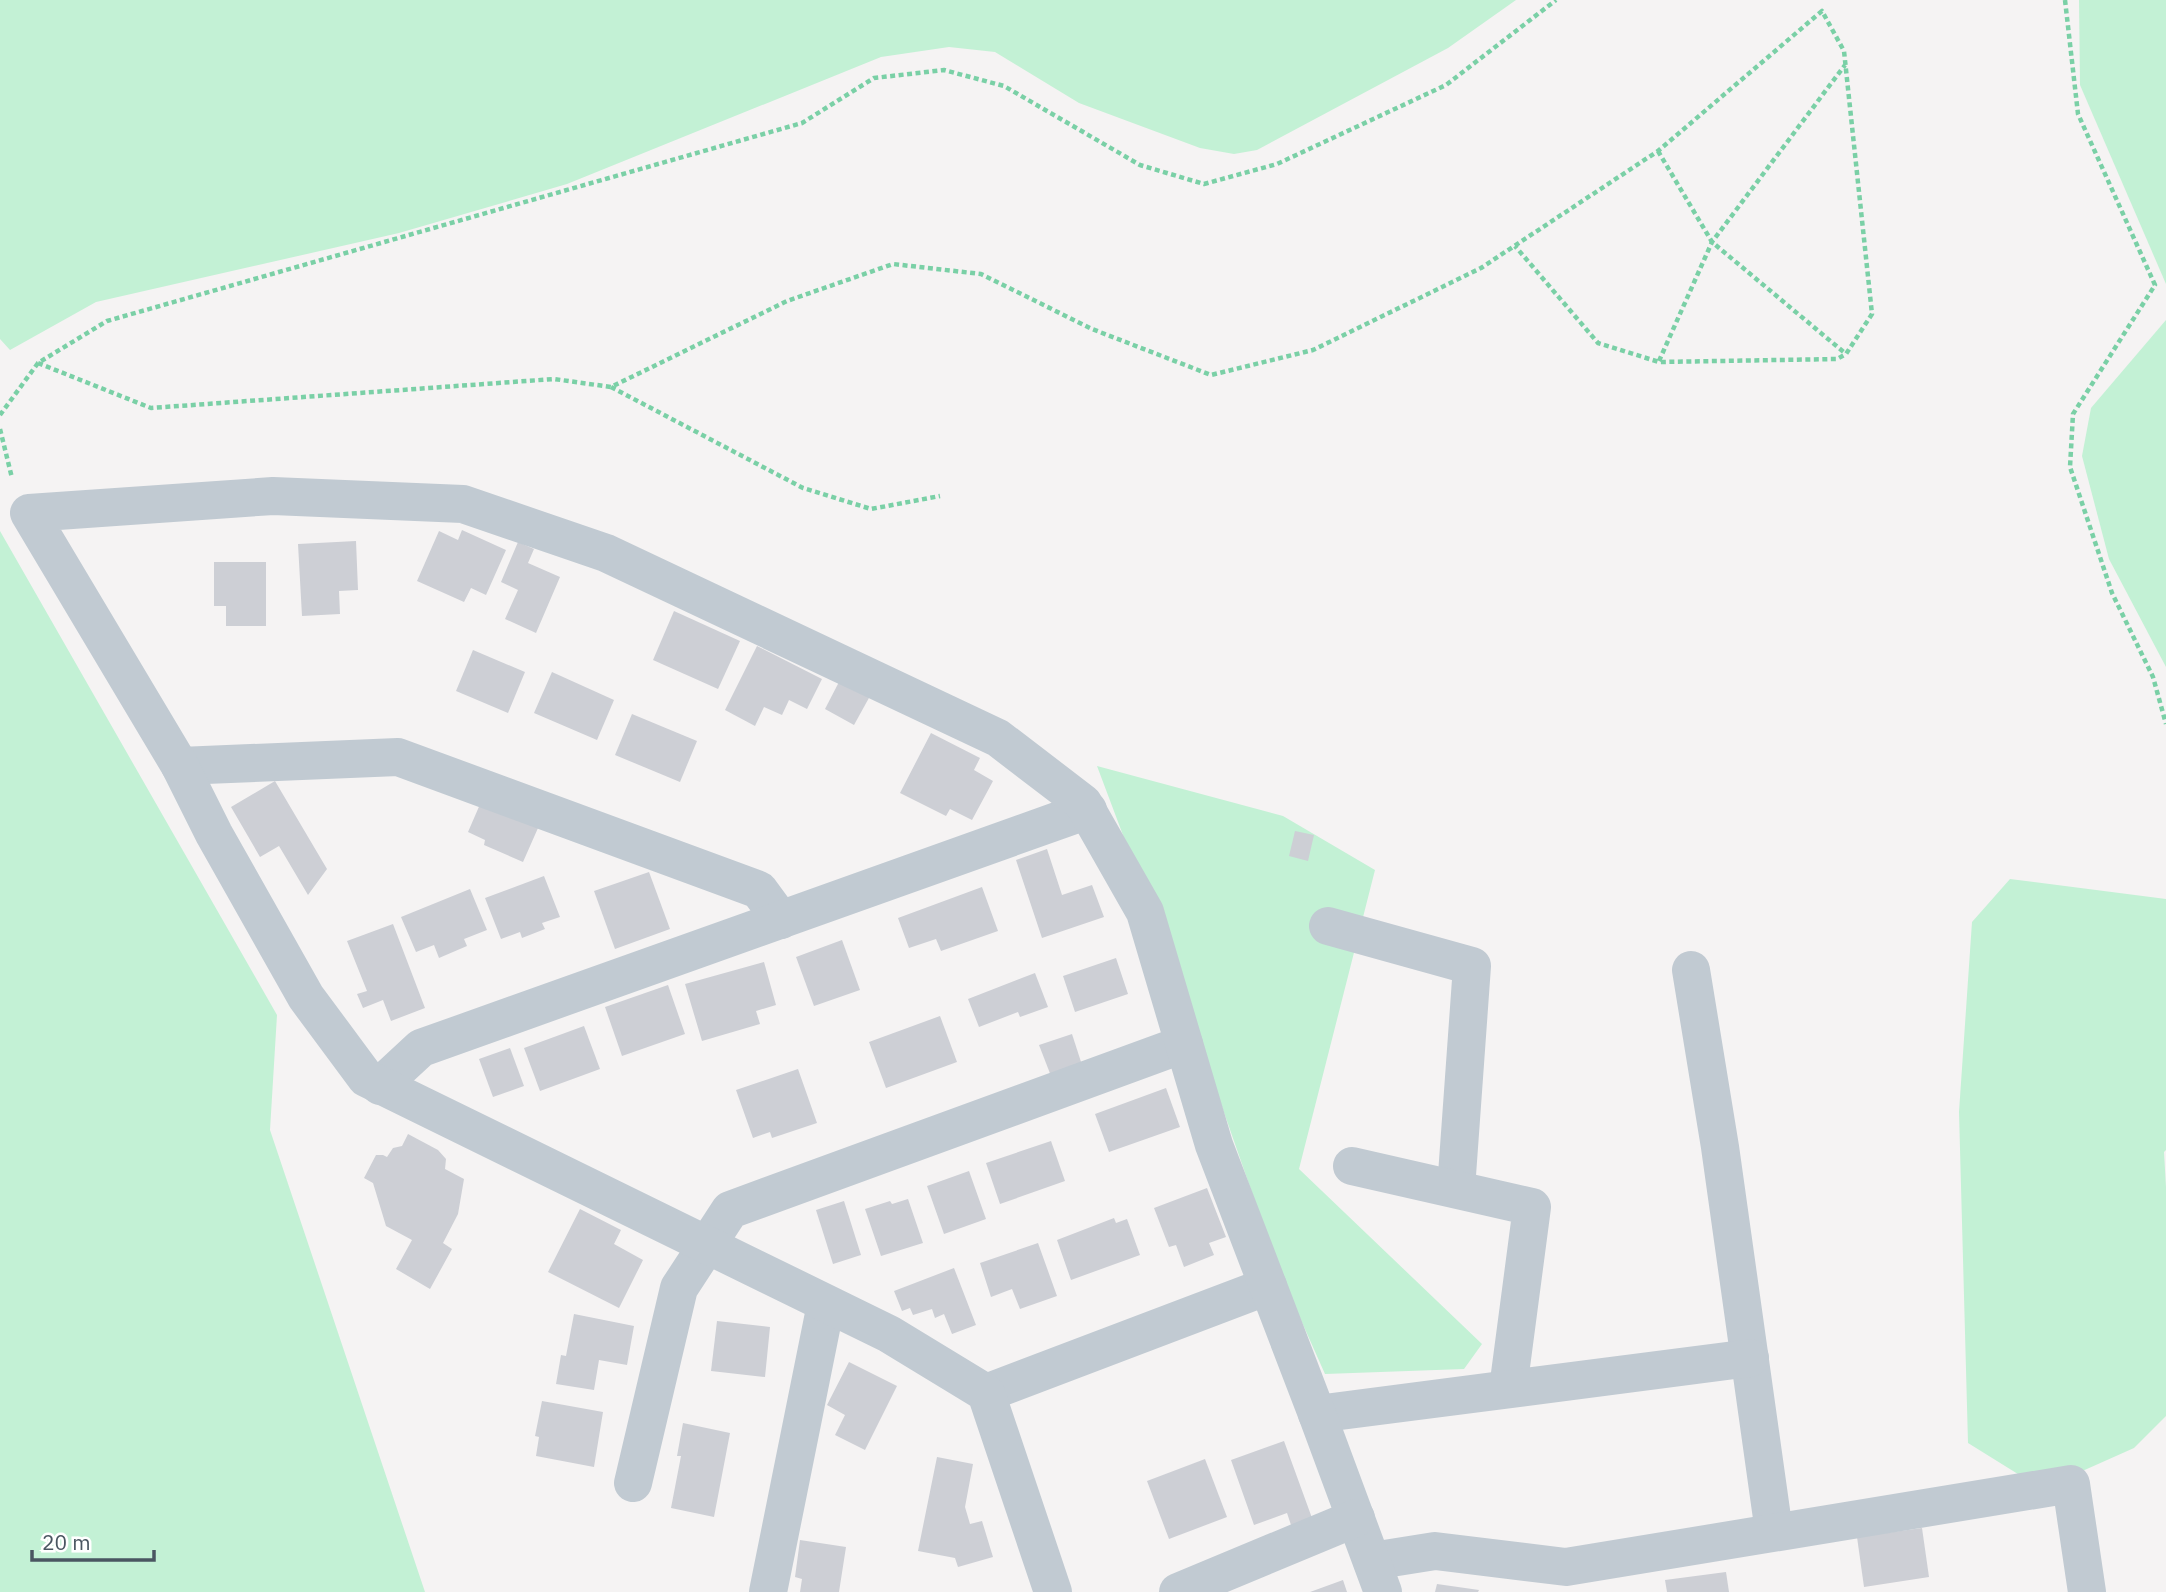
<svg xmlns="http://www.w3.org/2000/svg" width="2166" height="1592" viewBox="0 0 2166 1592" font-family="'IBM Plex Sans',sans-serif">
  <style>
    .green { fill: #c3f1d5 }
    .building { fill: #cdcfd5 }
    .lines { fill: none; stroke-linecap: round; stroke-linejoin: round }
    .path { stroke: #7ad0a6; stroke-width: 4.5; stroke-dasharray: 5 3.5; stroke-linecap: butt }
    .street { stroke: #c1cad2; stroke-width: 38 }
  </style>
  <rect width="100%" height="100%" fill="#f5f3f3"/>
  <g class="green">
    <polygon points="0,0 1516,0 1448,48 1257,150 1234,154 1200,148 1079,103 995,52 949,47 881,57 567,184 399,233 96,302 10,350 0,339"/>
    <polygon points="2079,0 2166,0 2166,284 2080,85"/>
    <polygon points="2166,320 2166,667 2109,559 2082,456 2091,408"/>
    <polygon points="0,531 277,1015 270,1130 425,1592 0,1592"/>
    <polygon points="1097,766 1283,816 1375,870 1299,1169 1482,1344 1464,1369 1325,1374 1280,1273 1182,992"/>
    <polygon points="2010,879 2166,899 2166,1150 2164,1152 2166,1187 2166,1416 2134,1448 2042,1489 1968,1443 1959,1112 1972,922"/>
  </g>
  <g class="building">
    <polygon points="462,530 506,550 486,595 471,588 464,602 417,581 439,531 458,540"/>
    <polygon points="356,541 358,590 339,591 340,614 302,616 298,544"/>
    <polygon points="518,542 534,549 528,563 560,577 536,633 505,619 518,590 501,582"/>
    <polygon points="214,562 266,562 266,626 226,626 226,606 214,606"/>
    <polygon points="674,611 740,641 718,689 653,660"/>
    <polygon points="757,646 822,679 807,709 789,700 782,715 764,707 755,726 725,710"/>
    <polygon points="473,650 525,672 508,713 456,691"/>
    <polygon points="552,672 614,700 597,740 534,713"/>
    <polygon points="840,680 870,696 854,725 825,709"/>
    <polygon points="632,714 697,741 680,782 615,755"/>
    <polygon points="931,733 980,758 974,770 993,781 972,820 950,809 946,816 900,793"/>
    <polygon points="275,781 327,869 308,895 279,846 260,857 231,807"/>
    <polygon points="481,802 538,828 523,862 484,845 485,840 468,832"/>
    <polygon points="1295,831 1314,835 1308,861 1289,856"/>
    <polygon points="1047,849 1062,895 1092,885 1104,917 1042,938 1016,860"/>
    <polygon points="649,872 670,929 615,949 594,891"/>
    <polygon points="544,876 560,917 542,923 545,929 522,938 520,932 501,939 485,898"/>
    <polygon points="982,887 998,931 941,951 936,939 909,948 898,918"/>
    <polygon points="470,889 487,930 464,939 467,946 439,958 434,945 416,952 401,917"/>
    <polygon points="393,924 425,1008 391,1021 383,1000 363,1008 357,994 367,991 347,941"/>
    <polygon points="842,940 860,990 814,1006 796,957"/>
    <polygon points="1116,958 1128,994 1075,1012 1063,976"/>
    <polygon points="764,962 776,1005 756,1011 760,1024 702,1041 685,984"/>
    <polygon points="1035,973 1048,1007 1020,1017 1018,1012 979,1027 968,999"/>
    <polygon points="668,985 685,1034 622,1056 605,1007"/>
    <polygon points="940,1016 957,1062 886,1088 869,1042"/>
    <polygon points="584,1026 600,1069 540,1091 524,1048"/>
    <polygon points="1072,1034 1082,1065 1051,1076 1039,1045"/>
    <polygon points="510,1048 524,1086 493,1097 479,1059"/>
    <polygon points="798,1069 817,1123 772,1138 770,1132 753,1138 736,1090"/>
    <polygon points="1166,1088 1180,1127 1109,1152 1095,1114"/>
    <polygon points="408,1134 438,1150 446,1159 445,1169 464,1179 458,1214 443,1243 452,1249 430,1289 396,1269 412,1240 386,1226 373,1183 364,1178 376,1155 383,1155 387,1157 393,1148 402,1146"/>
    <polygon points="1051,1141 1065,1181 1000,1204 986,1163"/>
    <polygon points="969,1171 986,1219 944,1234 927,1186"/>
    <polygon points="1207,1188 1226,1237 1209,1243 1214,1255 1184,1267 1176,1245 1169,1247 1154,1208"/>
    <polygon points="908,1199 923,1243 881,1256 865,1209 890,1201 892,1204"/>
    <polygon points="844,1201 861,1255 833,1264 816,1210"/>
    <polygon points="580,1209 621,1230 614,1244 643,1260 619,1308 548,1272"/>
    <polygon points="1114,1218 1116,1223 1127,1219 1140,1255 1071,1280 1057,1240"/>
    <polygon points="1038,1243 1057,1296 1020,1309 1012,1289 991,1297 980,1263"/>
    <polygon points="954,1268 976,1325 952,1334 944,1314 935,1318 932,1309 913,1315 910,1308 902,1311 894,1291"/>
    <polygon points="574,1314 634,1326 627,1365 599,1360 594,1390 556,1384 561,1355 566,1356"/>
    <polygon points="717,1321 770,1327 765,1377 711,1371"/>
    <polygon points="849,1362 897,1386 865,1450 835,1435 845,1415 827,1405"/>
    <polygon points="542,1401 603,1412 594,1467 536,1456 539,1437 535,1436"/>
    <polygon points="683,1423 730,1433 714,1517 671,1508 681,1456 677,1456"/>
    <polygon points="1284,1441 1312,1518 1291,1525 1287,1513 1254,1525 1231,1460"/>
    <polygon points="937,1457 973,1464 965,1507 970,1524 982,1521 993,1557 958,1567 955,1558 918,1551"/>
    <polygon points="1205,1459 1227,1517 1169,1539 1147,1481"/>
    <polygon points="1922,1528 1929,1577 1864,1587 1857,1537"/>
    <polygon points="800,1540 846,1547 839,1592 800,1592 802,1579 795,1577"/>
    <polygon points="1726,1572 1729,1592 1667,1592 1665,1580"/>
    <polygon points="1343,1580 1347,1592 1310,1592"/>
    <polygon points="1437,1584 1479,1590 1478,1592 1435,1592"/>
  </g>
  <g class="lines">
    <g class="path">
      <polyline points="2065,0 2078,114 2155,285 2073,414 2070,467 2112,593 2153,677 2166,724"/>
      <polyline points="1658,151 1712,242 1846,354"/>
      <polyline points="1659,361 1712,242 1845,65"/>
      <polyline points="38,363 151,408 554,379 611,387 787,301 893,264 981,274 1092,329 1211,375 1313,350 1481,268 1658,151 1822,11 1844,51 1872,314 1846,354 1837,359 1659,362 1598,343 1515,246"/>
      <polyline points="611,387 803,488 871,509 940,496"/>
      <polyline points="0,415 38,363 107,321 802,123 874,78 944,70 1004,86 1140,165 1204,184 1277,164 1446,85 1556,0"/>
      <polyline points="0,429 12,478"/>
    </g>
    <g class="street">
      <polyline points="180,766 398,757 759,890 781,920"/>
      <polyline points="1328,926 1472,966 1456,1189"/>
      <polyline points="1691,970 1720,1147 1774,1532"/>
      <polyline points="380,1086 421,1048 1088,810"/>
      <polyline points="1352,1166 1532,1207 1508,1389"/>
      <polyline points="986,1393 1268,1286"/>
      <polyline points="1317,1414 1750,1358"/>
      <polyline points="633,1483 679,1288 730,1210 1184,1044"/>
      <polyline points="1372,1561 1435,1551 1566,1567 2071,1484 2087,1592"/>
      <polyline points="768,1592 826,1304"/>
      <polyline points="1053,1592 986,1393 889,1334 366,1078 306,997 214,834 180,766 29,513 273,496 463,504 606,553 998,738 1083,803 1145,912 1214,1145 1317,1414 1383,1592"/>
      <polyline points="1178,1592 1356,1518"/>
    </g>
  </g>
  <path d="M32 1550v10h122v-10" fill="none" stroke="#4a5661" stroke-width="3.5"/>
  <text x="42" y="1550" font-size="21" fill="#4a5661" stroke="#ffffff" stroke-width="5" paint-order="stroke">20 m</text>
</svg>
